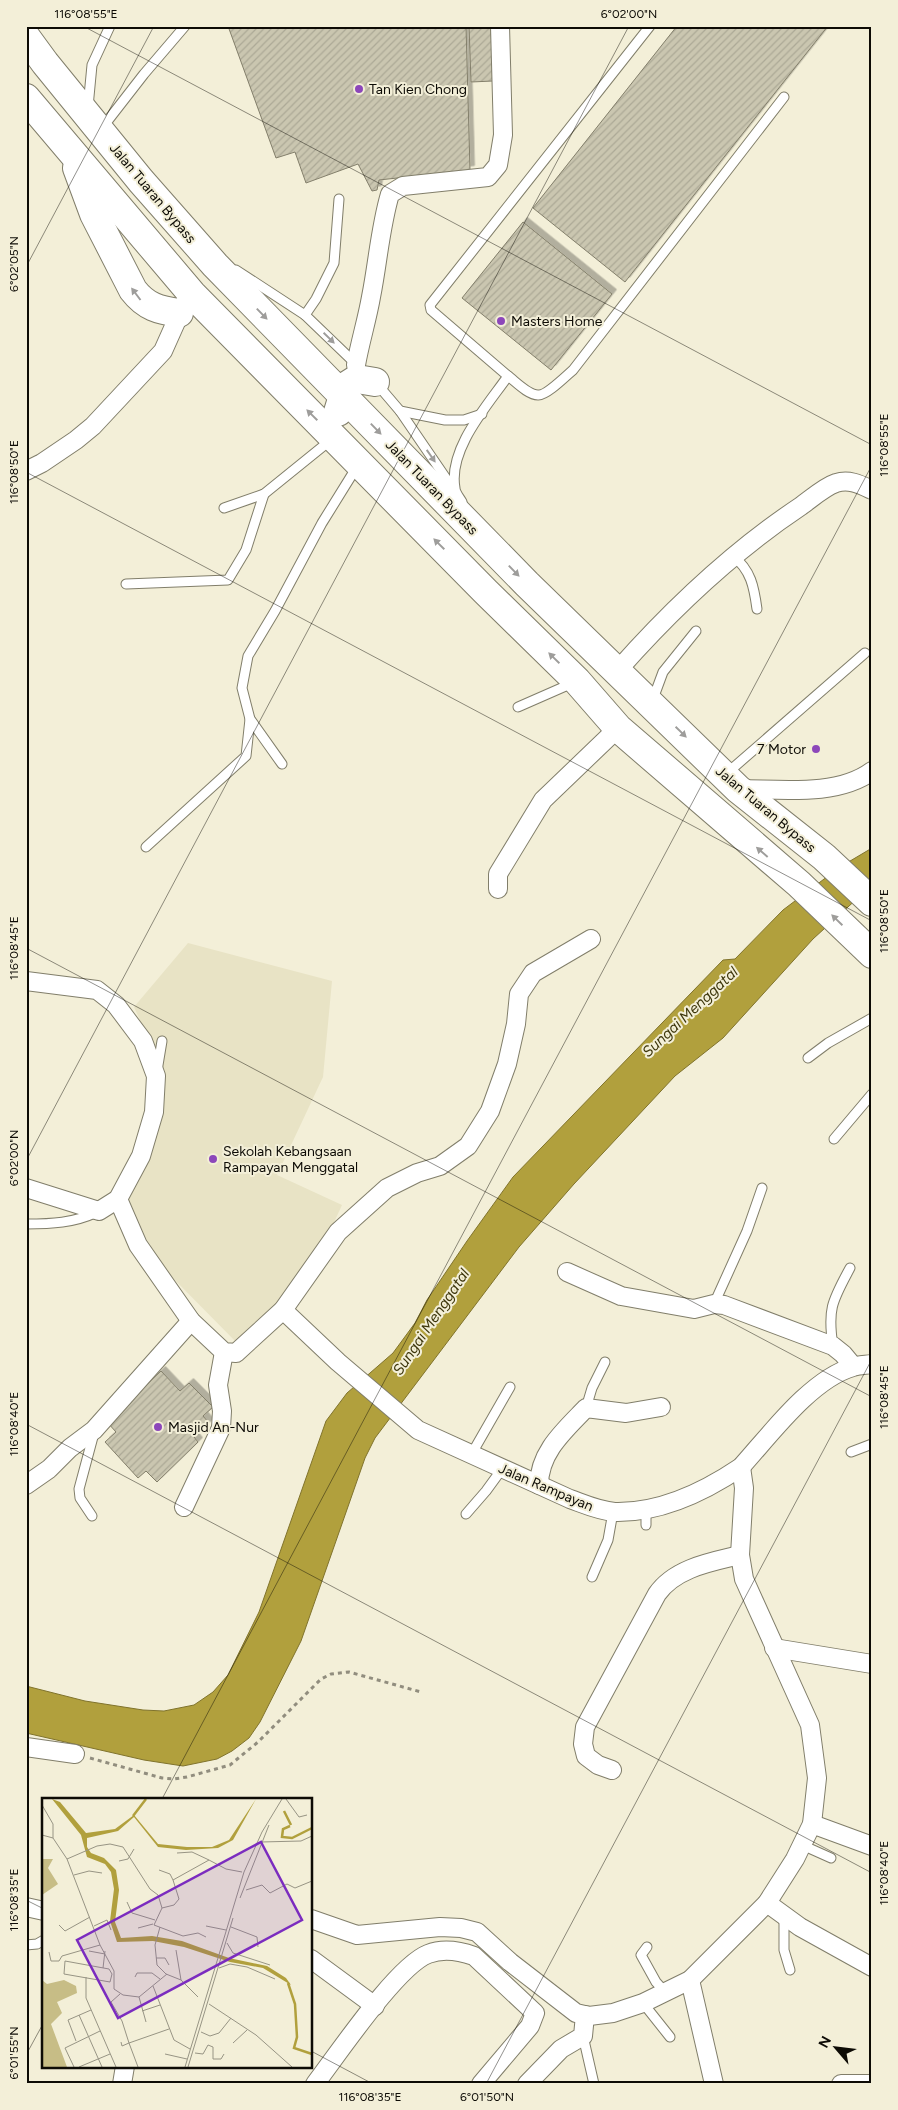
<svg xmlns="http://www.w3.org/2000/svg" width="898" height="2110" viewBox="0 0 898 2110" font-family="Figtree,sans-serif">
  <style>
    .built { fill: #e8e3c5 }
    .water { fill: #b1a03d; stroke: #80732c }
    .building { fill: url(#building-hatch); stroke: #837f6b; filter: url(#shadow) }
    .lines { fill: none; stroke-linecap: round; stroke-linejoin: round }
    .lane-casing { stroke: #817e6a; stroke-width: 11 }
    .street-casing { stroke: #817e6a; stroke-width: 20 }
    .highway-casing { stroke: #817e6a; stroke-width: 30 }
    .path { stroke: #918d7e; stroke-width: 3; stroke-dasharray: 4 4; stroke-linecap: butt }
    .lane { stroke: #fff; stroke-width: 9 }
    .street { stroke: #fff; stroke-width: 18 }
    .highway { stroke: #fff; stroke-width: 28 }
    .oneway { fill: #9e9d9b }
    .ticks { fill: none; stroke: #0d0b05; stroke-width: 1; stroke-opacity: 0.45 }
    .poi-dot { fill: #8c47ba; stroke: #f3efd8; stroke-width: 2 }
    .labels { text-anchor: middle; stroke-width: 4; stroke-linejoin: round; paint-order: stroke }
    .poi-label { font-size: 14px; fill: #0d0b05; stroke: #f3efd8; text-anchor: start }
    .street-label { font-size: 14px; fill: #0d0b05; stroke: #f3efd8 }
    .water-label { font-size: 15px; font-style: italic; fill: #3d360b; stroke: #f3efd8 }
    .inset-river { fill: none; stroke: #b1a03d; stroke-width: 2.5 }
    .inset-road { fill: none; stroke: #979484; stroke-width: 1 }
    .view { fill: #7b2cbf; fill-opacity: 0.15; stroke: #7b2cbf; stroke-width: 2.5 }
    .inset-edge { fill: none; stroke: #0d0b05; stroke-width: 2.5 }
    .neatline { fill: none; stroke: #0d0b05; stroke-width: 2 }
    .ticks-label { font-size: 12px; text-anchor: middle; fill: #0d0b05 }
  </style>
  <defs>
    <pattern id="building-hatch" width="6" height="6" patternUnits="userSpaceOnUse" patternTransform="scale(1.25)"><rect width="6" height="6" fill="#cac6b0"/><path d="M-1 1l2-2M0 6l6-6M5 7l2-2" fill="none" stroke="#aca996"/></pattern>
    <filter id="shadow"><feDropShadow dx="4.5" dy="-4.5" stdDeviation="0" flood-color="#0004"/></filter>
  </defs>
  <rect width="100%" height="100%" fill="#f3efd8"/>
  <polygon class="built" points="188,943 332,981 323,1077 277,1175 342,1205 324,1244 287,1297 239,1345 165,1270 146,1238 126,1193 150,1142 154,1051 134,1007"/>
  <polygon class="water" points="872,848 872,885 813,939 723,1038 675,1076 574,1184 519,1247 375,1438 365,1458 301,1641 260,1722 249,1738 232,1751 217,1759 183,1766 144,1760 26,1733 26,1686 85,1701 143,1710 164,1711 194,1705 213,1692 228,1675 259,1612 326,1421 347,1393 393,1353 415,1323 427,1300 467,1241 513,1177 723,960 735,959 783,910 840,867"/>
  <g class="building">
    <polygon points="228,26 466,26 470,170 379,180 377,190 372,191 358,164 306,183 295,152 276,158"/>
    <polygon points="469,26 491,26 493,81 471,82"/>
    <polygon points="677,26 828,26 625,282 533,208"/>
    <polygon points="523,222 612,294 551,370 462,298"/>
    <polygon points="161,1371 180,1391 189,1383 213,1407 203,1416 209,1423 194,1437 198,1442 157,1482 146,1471 138,1478 105,1442 116,1432 107,1422"/>
  </g>
  <g class="lines">
    <g class="lane-casing">
      <g id="lane">
        <polyline points="88,107 92,65 110,26"/>
        <polyline points="102,128 144,74 185,26"/>
        <polyline points="236,270 305,315 357,365"/>
        <polyline points="305,315 316,299 334,263 339,199"/>
        <path d="M508 376C515 381 528 395 538 395 546 396 566 376 573 370L784 97"/>
        <polyline points="377,384 400,411 454,490"/>
        <polyline points="400,411 445,420 464,420 482,414"/>
        <path d="M462 502C460 498 455 493 455 488 448 449 487 406 508 376L431 310 430 305 650 26"/>
        <polyline points="224,508 264,494 332,439"/>
        <path d="M733 556C751 570 754 587 757 609"/>
        <polyline points="126,584 228,580 246,550 264,494"/>
        <polyline points="653,699 663,672 696,631"/>
        <polyline points="518,707 575,682"/>
        <polyline points="250,719 282,764"/>
        <polyline points="726,774 865,653"/>
        <polyline points="146,847 246,756 250,719 242,688 248,656 275,611 322,523 358,465"/>
        <polyline points="808,1058 828,1043 872,1018"/>
        <polyline points="157,1071 162,1041"/>
        <polyline points="834,1139 872,1094"/>
        <path d="M26 1224C51 1224 74 1223 97 1212"/>
        <polyline points="714,1304 747,1231 762,1188"/>
        <path d="M833 1346C827 1308 833 1300 850 1268"/>
        <polyline points="586,1408 592,1388 605,1362"/>
        <polyline points="851,1452 872,1444"/>
        <polyline points="471,1455 510,1387"/>
        <polyline points="646,1510 646,1525"/>
        <polyline points="466,1514 486,1491 502,1469"/>
        <polyline points="92,1516 80,1498 79,1489 94,1433"/>
        <polyline points="592,1577 608,1540 613,1512"/>
        <polyline points="802,1845 831,1858"/>
        <polyline points="784,1917 784,1950 790,1970"/>
        <polyline points="26,1945 37,1944 44,1940"/>
        <polyline points="647,1947 641,1955 656,1982 665,1992"/>
        <polyline points="643,2003 670,2037"/>
        <polyline points="583,2036 594,2084"/>
      </g>
    </g>
    <g class="street-casing">
      <g id="street">
        <path d="M356 365C360 342 367 320 371 297 378 262 380 228 390 194L403 186 488 177 498 165 503 135 500 26"/>
        <polyline points="26,471 42,463 76,440 93,426 163,351 184,304"/>
        <path d="M618 670C672 609 732 552 801 506 811 499 824 487 836 483 849 479 859 484 872 490"/>
        <path d="M738 789C780 789 837 797 872 771"/>
        <polyline points="498,889 498,874 543,800 618,728"/>
        <polyline points="26,981 97,990 116,1005 143,1041 156,1076 154,1112 141,1156 118,1199 99,1211 26,1188"/>
        <polyline points="118,1199 138,1245 191,1321 224,1352 236,1353 283,1310 338,1232 387,1188 417,1173 440,1166 468,1146 490,1111 507,1064 516,1024 519,994 533,973 591,939"/>
        <polyline points="567,1272 621,1296 694,1309 714,1304 724,1305 833,1346 843,1354 853,1366"/>
        <path d="M283 1310 338 1362 418 1430 570 1499C584 1504 599 1511 615 1512 660 1513 704 1492 741 1467 770 1435 811 1379 853 1367 858 1365 866 1365 872 1364"/>
        <polyline points="26,1485 49,1469 70,1448 94,1430 191,1321"/>
        <path d="M539 1485C539 1452 565 1430 586 1408L626 1413 661 1407"/>
        <polyline points="184,1507 221,1428 222,1411 218,1385 224,1352"/>
        <polyline points="774,1648 872,1664"/>
        <polyline points="26,1747 75,1754"/>
        <path d="M612 1770 598 1765 586 1756 583 1744 585 1727 657 1594C675 1568 711 1562 740 1555"/>
        <polyline points="812,1824 872,1846"/>
        <polyline points="767,1903 800,1927 872,1967"/>
        <polyline points="26,1907 44,1911"/>
        <polyline points="311,1919 357,1935 440,1927 461,1928 477,1932 510,1962 576,2013 589,2016 613,2013 643,2003 690,1980 767,1903 795,1859 812,1824 817,1778 810,1725 744,1579 740,1555 744,1488 741,1467"/>
        <polyline points="311,1959 375,2006"/>
        <polyline points="690,1980 714,2084"/>
        <polyline points="122,2084 125,2066"/>
        <path d="M315 2084C338 2054 397 1966 428 1954 443 1948 460 1951 474 1956L535 2013 530 2026 481 2084"/>
        <polyline points="527,2084 561,2049 583,2036 585,2015"/>
        <polyline points="841,2084 872,2084"/>
      </g>
    </g>
    <g class="highway-casing">
      <g id="highway">
        <polyline points="26,37 45,63 141,181 215,265 527,584 738,789 824,857 872,902"/>
        <polyline points="26,98 192,294 486,592 577,681 618,728 799,884 872,954"/>
        <path d="M77 168 94 214 133 290C146 307 159 310 179 313"/>
        <polyline points="338,412 346,386 357,379 375,382"/>
      </g>
    </g>
    <polyline class="path" points="90,1758 162,1778 174,1779 187,1777 230,1765 258,1742 321,1679 331,1674 349,1672 421,1692"/>
    <use href="#lane" class="lane"/>
    <use href="#street" class="street"/>
    <use href="#highway" class="highway"/>
  </g>
  <defs><path id="oneway-solid" d="M-6-.8H1V-3.2L6.5 0L1 3.2V.8H-6Z" transform="scale(1.25)"/></defs>
  <g class="oneway">
    <use href="#oneway-solid" transform="translate(136 294) rotate(-127)"/>
    <use href="#oneway-solid" transform="translate(262 314) rotate(46)"/>
    <use href="#oneway-solid" transform="translate(329 338) rotate(44)"/>
    <use href="#oneway-solid" transform="translate(312 415) rotate(-135)"/>
    <use href="#oneway-solid" transform="translate(376 429) rotate(46)"/>
    <use href="#oneway-solid" transform="translate(431 456) rotate(55)"/>
    <use href="#oneway-solid" transform="translate(439 544) rotate(-135)"/>
    <use href="#oneway-solid" transform="translate(514 571) rotate(46)"/>
    <use href="#oneway-solid" transform="translate(554 658) rotate(-136)"/>
    <use href="#oneway-solid" transform="translate(681 732) rotate(44)"/>
    <use href="#oneway-solid" transform="translate(762 852) rotate(-139)"/>
    <use href="#oneway-solid" transform="translate(837 920) rotate(-136)"/>
  </g>
  <path class="ticks" d="M83 26 872 445M26 267 154 26M26 472 872 921M26 948 872 1397M26 1161 629 26M26 1424 872 1873M162 1799 872 465M26 1900 44 1909M311 2051 373 2084M26 2055 44 2022M486 2084 872 1359"/>
  <g class="poi-dot">
    <circle cx="359" cy="89" r="5"/>
    <circle cx="501" cy="321" r="5"/>
    <circle cx="816" cy="749" r="5"/>
    <circle cx="213" cy="1159" r="5"/>
    <circle cx="158" cy="1427" r="5"/>
  </g>
  <g class="labels">
    <g class="poi-label">
      <text x="369" y="94">Tan Kien Chong</text>
      <text x="511" y="326">Masters Home</text>
      <text x="806" y="754" text-anchor="end">7 Motor</text>
      <text x="223" y="1156">Sekolah Kebangsaan<tspan x="223" dy="16">Rampayan Menggatal</tspan></text>
      <text x="168" y="1432">Masjid An-Nur</text>
    </g>
    <g class="street-label">
      <text transform="translate(153 193) rotate(50)" y="5">Jalan Tuaran Bypass</text>
      <text transform="translate(432 487) rotate(46)" y="5">Jalan Tuaran Bypass</text>
      <text transform="translate(766 809) rotate(40)" y="5">Jalan Tuaran Bypass</text>
      <text transform="translate(546 1487) rotate(23)" y="5">Jalan Rampayan</text>
    </g>
    <g class="water-label">
      <text transform="translate(690 1012) rotate(-43)" y="5">Sungai Menggatal</text>
      <text transform="translate(431 1322) rotate(-56)" y="5">Sungai Menggatal</text>
    </g>
  </g>
  <g transform="translate(42 1798)">
    <rect width="270" height="270" fill="#f3efd8"/>
    <path d="M0 61H11L6 70 16 86 0 97ZM0 182 5 186 22 182 34 188 35 195 15 204 20 215 9 226 25 269H0Z" fill="#c7bd86"/>
    <path d="M10 1 18 4 44 35 73 31 92 17 116 46 145 49H170L187 42 214 1 191 42 176 50 144 52 116 49 92 19 76 33 45 40V49L49 55 62 60 74 72 77 92 73 124 79 140 110 138 140 143 187 160 225 168 244 180 249 187 221 170 188 164 142 149 111 143 75 144 68 123 72 91 69 74 63 66 45 59 39 37Z" fill="#b1a03d"/>
    <path class="inset-river" d="M242 13 249 27M91 18 104 1M248 28 241 31 240 39 250 40 270 30M246 185 253 206 255 239 252 250 270 256"/>
    <path class="inset-road" d="M244 1 257 19 265 17M0 7 11 26V40M0 37 11 40 25 61 58 147 72 173V191L81 197 97 199 125 176M219 44 259 43 270 38M135 55 150 54 167 62M25 61 55 48 68 46 81 49 108 91 116 97 120 110 132 107 137 101 131 82 167 62 184 71 200 74M77 63 86 61 92 51M117 72 128 76 131 82M32 77 47 73 60 75M204 92 220 87 228 95 245 86 253 90 270 83M198 100 227 27M85 104 90 115 113 122M120 110 112 127 141 138 156 135 164 139M17 127 23 133 48 119M52 128 65 122 69 132M164 128 184 132M118 129 113 147 115 167 124 176 139 182 156 199M189 129 215 139 216 149M96 130 111 126M185 145 191 155 228 167M134 152 139 182M47 153 63 156M7 154 9 163H17L20 158 58 147M114 160H123L127 167M23 163 67 171 70 176 68 184 22 176ZM61 170 63 153M177 170 188 166 205 169 233 181M44 179V200L74 269M93 179 95 175H110L118 181M111 188 132 242 148 251M78 196 69 204 80 223 87 245 80 248 79 244M97 199 104 224M167 206 214 237 250 269M100 213 118 207M37 217 60 269M159 234 168 238 177 235 189 220M34 243 26 222 49 212M191 245 205 232M153 255 161 256 166 247 171 249V261H179L182 256M123 256 145 261M32 269 23 250 58 233M37 269 68 256M96 269 87 245 127 231M143 269 202 74 220 34 240 1M146 269 191 120"/>
    <path class="view" d="M219 44 260 122 76 220 35 142Z"/>
    <rect width="270" height="270" class="inset-edge"/>
  </g>
  <rect width="898" height="2110" fill="none" stroke="#f3efd8" stroke-width="55"/>
  <g transform="translate(836 2048) rotate(298)" stroke="#f3efd8" stroke-width="4" paint-order="stroke">
  <path d="M0-4L9 19L0 12L-9 19Z" fill="#0d0b05"/>
  <text y="-8" font-size="14" font-weight="bold" text-anchor="middle" fill="#0d0b05">N</text>
  </g>
  <rect x="28" y="28" width="842" height="2054" class="neatline"/>
  <g class="ticks-label">
    <text x="86" y="18">116°08'55"E</text>
    <text x="629" y="18">6°02'00"N</text>
    <text transform="translate(14 264) rotate(-90)" y="4">6°02'05"N</text>
    <text transform="translate(884 445) rotate(-90)" y="4">116°08'55"E</text>
    <text transform="translate(14 472) rotate(-90)" y="4">116°08'50"E</text>
    <text transform="translate(884 921) rotate(-90)" y="4">116°08'50"E</text>
    <text transform="translate(14 948) rotate(-90)" y="4">116°08'45"E</text>
    <text transform="translate(14 1158) rotate(-90)" y="4">6°02'00"N</text>
    <text transform="translate(884 1397) rotate(-90)" y="4">116°08'45"E</text>
    <text transform="translate(14 1424) rotate(-90)" y="4">116°08'40"E</text>
    <text transform="translate(884 1873) rotate(-90)" y="4">116°08'40"E</text>
    <text transform="translate(14 1900) rotate(-90)" y="4">116°08'35"E</text>
    <text transform="translate(14 2053) rotate(-90)" y="4">6°01'55"N</text>
    <text x="370" y="2101">116°08'35"E</text>
    <text x="487" y="2101">6°01'50"N</text>
  </g>
</svg>
